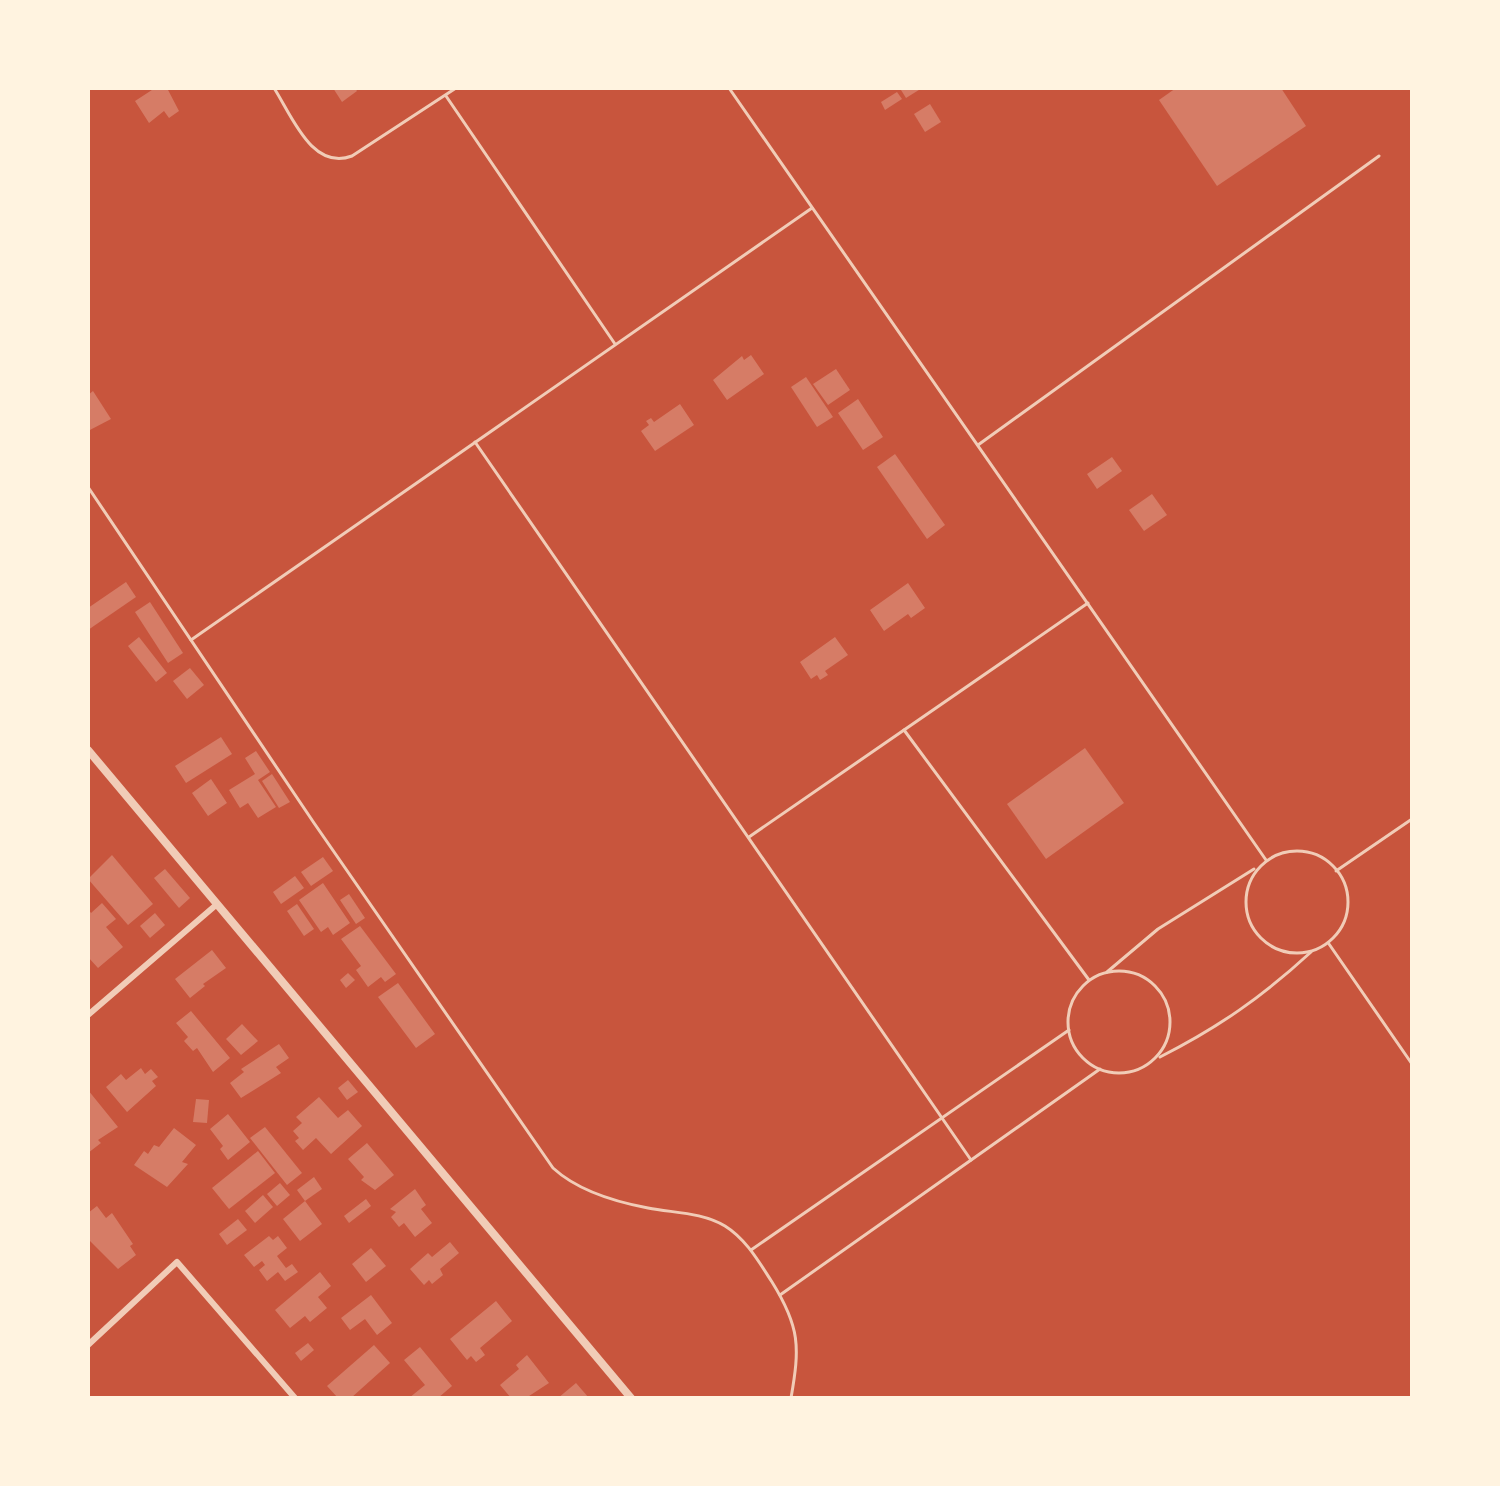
<svg xmlns="http://www.w3.org/2000/svg" width="1500" height="1486" viewBox="0 0 1500 1486" font-family="'Source Sans 3',sans-serif">
  <style>
    .building { fill: #d67c66 }
    .lines { fill: none; stroke-linecap: round; stroke-linejoin: round }
    .service { stroke: #f1ccb7; stroke-width: 3 }
    .minor { stroke: #f1ccb7; stroke-width: 6 }
    .tertiary { stroke: #f1ccb7; stroke-width: 8 }
  </style>
  <rect width="100%" height="100%" fill="#c8553d"/>
  <g class="building">
    <polygon points="155,88 167,88 179,111 169,118 164,111 149,123 135,101"/>
    <polygon points="333,88 355,88 357,91 342,102"/>
    <polygon points="904,88 922,88 906,98 901,90"/>
    <polygon points="1176,88 1281,88 1306,126 1217,186 1159,100"/>
    <polygon points="897,92 902,99 885,110 881,102"/>
    <polygon points="930,104 941,122 925,132 914,114"/>
    <polygon points="751,355 764,374 727,400 713,380 742,356 744,360"/>
    <polygon points="836,369 850,390 828,405 813,384"/>
    <polygon points="806,377 833,417 817,427 791,387"/>
    <polygon points="93,391 111,419 88,431 88,395"/>
    <polygon points="858,399 883,437 863,450 838,413"/>
    <polygon points="680,404 694,425 655,451 641,431 649,425 646,421 651,418 654,422"/>
    <polygon points="895,454 945,525 927,539 877,467"/>
    <polygon points="1112,457 1122,471 1097,489 1087,474"/>
    <polygon points="1152,494 1167,515 1144,531 1129,510"/>
    <polygon points="126,582 136,597 88,630 88,608"/>
    <polygon points="908,583 925,608 911,618 908,614 884,631 870,610"/>
    <polygon points="150,602 183,653 168,663 135,612"/>
    <polygon points="139,637 167,673 156,682 128,646"/>
    <polygon points="835,637 848,655 825,671 828,675 820,680 817,675 811,679 800,662"/>
    <polygon points="190,668 204,685 187,699 173,681"/>
    <polygon points="221,737 232,754 186,783 175,766"/>
    <polygon points="1085,748 1124,803 1046,859 1007,804"/>
    <polygon points="256,751 270,772 258,780 276,807 258,818 248,803 240,808 229,790 255,774 245,758"/>
    <polygon points="272,774 290,802 279,808 262,781"/>
    <polygon points="211,779 227,803 208,816 192,793"/>
    <polygon points="112,855 153,904 128,925 88,879"/>
    <polygon points="323,857 333,871 311,886 301,872"/>
    <polygon points="165,869 190,898 179,908 154,878"/>
    <polygon points="295,876 304,888 281,904 273,892"/>
    <polygon points="323,883 350,923 333,935 328,927 321,932 299,900"/>
    <polygon points="349,894 365,918 356,924 340,900"/>
    <polygon points="102,903 116,919 106,927 123,947 98,968 88,957 88,909 91,913"/>
    <polygon points="297,904 314,929 304,936 287,911"/>
    <polygon points="155,913 165,925 150,938 140,926"/>
    <polygon points="360,926 396,974 385,982 381,977 368,987 356,970 361,966 341,939"/>
    <polygon points="212,950 226,968 203,984 205,986 190,998 175,979"/>
    <polygon points="348,973 355,980 346,988 340,980"/>
    <polygon points="398,983 435,1034 416,1048 378,997"/>
    <polygon points="191,1011 230,1058 213,1072 197,1048 193,1051 184,1041 188,1037 176,1023"/>
    <polygon points="242,1024 258,1041 241,1055 226,1039"/>
    <polygon points="279,1044 289,1058 276,1067 281,1073 241,1098 230,1083 244,1072 241,1069"/>
    <polygon points="141,1068 145,1074 151,1069 158,1077 152,1081 156,1086 127,1112 106,1087 121,1074 126,1080"/>
    <polygon points="348,1080 358,1092 347,1100 338,1088"/>
    <polygon points="88,1090 118,1127 98,1140 101,1143 88,1153"/>
    <polygon points="319,1097 338,1118 348,1110 362,1126 331,1154 316,1138 303,1150 295,1141 299,1138 293,1131 302,1123 296,1117"/>
    <polygon points="196,1099 209,1100 207,1123 193,1122"/>
    <polygon points="228,1114 250,1142 228,1160 220,1149 223,1146 210,1129"/>
    <polygon points="265,1127 302,1173 287,1185 250,1138"/>
    <polygon points="174,1128 196,1145 182,1162 188,1164 167,1187 134,1165 144,1151 148,1154 154,1145 159,1147"/>
    <polygon points="367,1143 394,1175 375,1190 361,1180 364,1177 348,1159"/>
    <polygon points="258,1151 275,1173 229,1209 212,1188"/>
    <polygon points="314,1177 322,1189 305,1201 297,1190"/>
    <polygon points="280,1183 290,1195 277,1206 267,1194"/>
    <polygon points="415,1189 426,1205 421,1209 432,1223 415,1237 404,1223 399,1227 391,1217 396,1212 390,1209"/>
    <polygon points="263,1195 273,1207 255,1223 245,1211"/>
    <polygon points="366,1199 371,1206 349,1223 344,1216"/>
    <polygon points="305,1201 322,1224 300,1241 283,1219"/>
    <polygon points="97,1206 106,1218 112,1213 133,1244 130,1246 136,1255 118,1269 88,1239 88,1213"/>
    <polygon points="238,1219 247,1230 227,1245 219,1234"/>
    <polygon points="269,1236 273,1240 278,1236 287,1248 277,1256 286,1268 292,1264 298,1272 285,1281 278,1272 267,1281 259,1270 265,1265 262,1261 254,1267 244,1255"/>
    <polygon points="450,1242 459,1253 440,1269 443,1275 432,1284 429,1280 424,1285 410,1269 428,1253 432,1257"/>
    <polygon points="371,1248 386,1266 366,1282 352,1264"/>
    <polygon points="320,1272 331,1286 318,1297 327,1308 310,1322 305,1316 290,1328 275,1310"/>
    <polygon points="371,1295 392,1323 377,1335 365,1319 350,1330 341,1318"/>
    <polygon points="496,1301 512,1321 480,1348 485,1355 476,1362 471,1356 467,1360 450,1339"/>
    <polygon points="308,1343 314,1350 301,1361 295,1353"/>
    <polygon points="374,1345 390,1363 351,1398 338,1398 327,1386"/>
    <polygon points="420,1347 452,1386 438,1398 409,1398 425,1385 404,1360"/>
    <polygon points="527,1355 549,1383 526,1398 511,1398 500,1385 519,1369 516,1365"/>
    <polygon points="576,1383 589,1398 558,1398"/>
  </g>
  <g class="lines">
    <g class="service">
      <path d="M274 88C292 116 312 171 352 156L456 88"/>
      <polyline points="729,88 1266,860"/>
      <polyline points="446,96 615,344"/>
      <polyline points="475,442 971,1160"/>
      <polyline points="978,445 1379,156"/>
      <path d="M88 487 314 823 553 1168C577 1190 616 1202 648 1208 673 1213 702 1212 725 1226 746 1239 759 1262 772 1282 800 1327 800 1347 791 1398"/>
      <polyline points="191,640 812,208"/>
      <polyline points="904,730 1089,980"/>
      <polyline points="749,837 1088,603"/>
      <circle cx="1297" cy="902" r="51"/>
      <polyline points="1336,871 1412,819"/>
      <polyline points="1329,944 1412,1064"/>
      <circle cx="1119" cy="1022" r="51"/>
      <polyline points="1107,972 1158,929 1254,869"/>
      <path d="M1160 1057C1219 1027 1262 997 1311 952"/>
      <polyline points="751,1250 1069,1030"/>
      <polyline points="780,1295 1100,1069"/>
    </g>
    <g class="minor">
      <polyline points="88,1015 216,905"/>
      <polyline points="88,1345 177,1262 295,1398"/>
    </g>
    <polyline class="tertiary" points="88,750 631,1398"/>
  </g>
  <rect width="1500" height="1486" fill="none" stroke="#fff3e0" stroke-width="180"/>
</svg>
